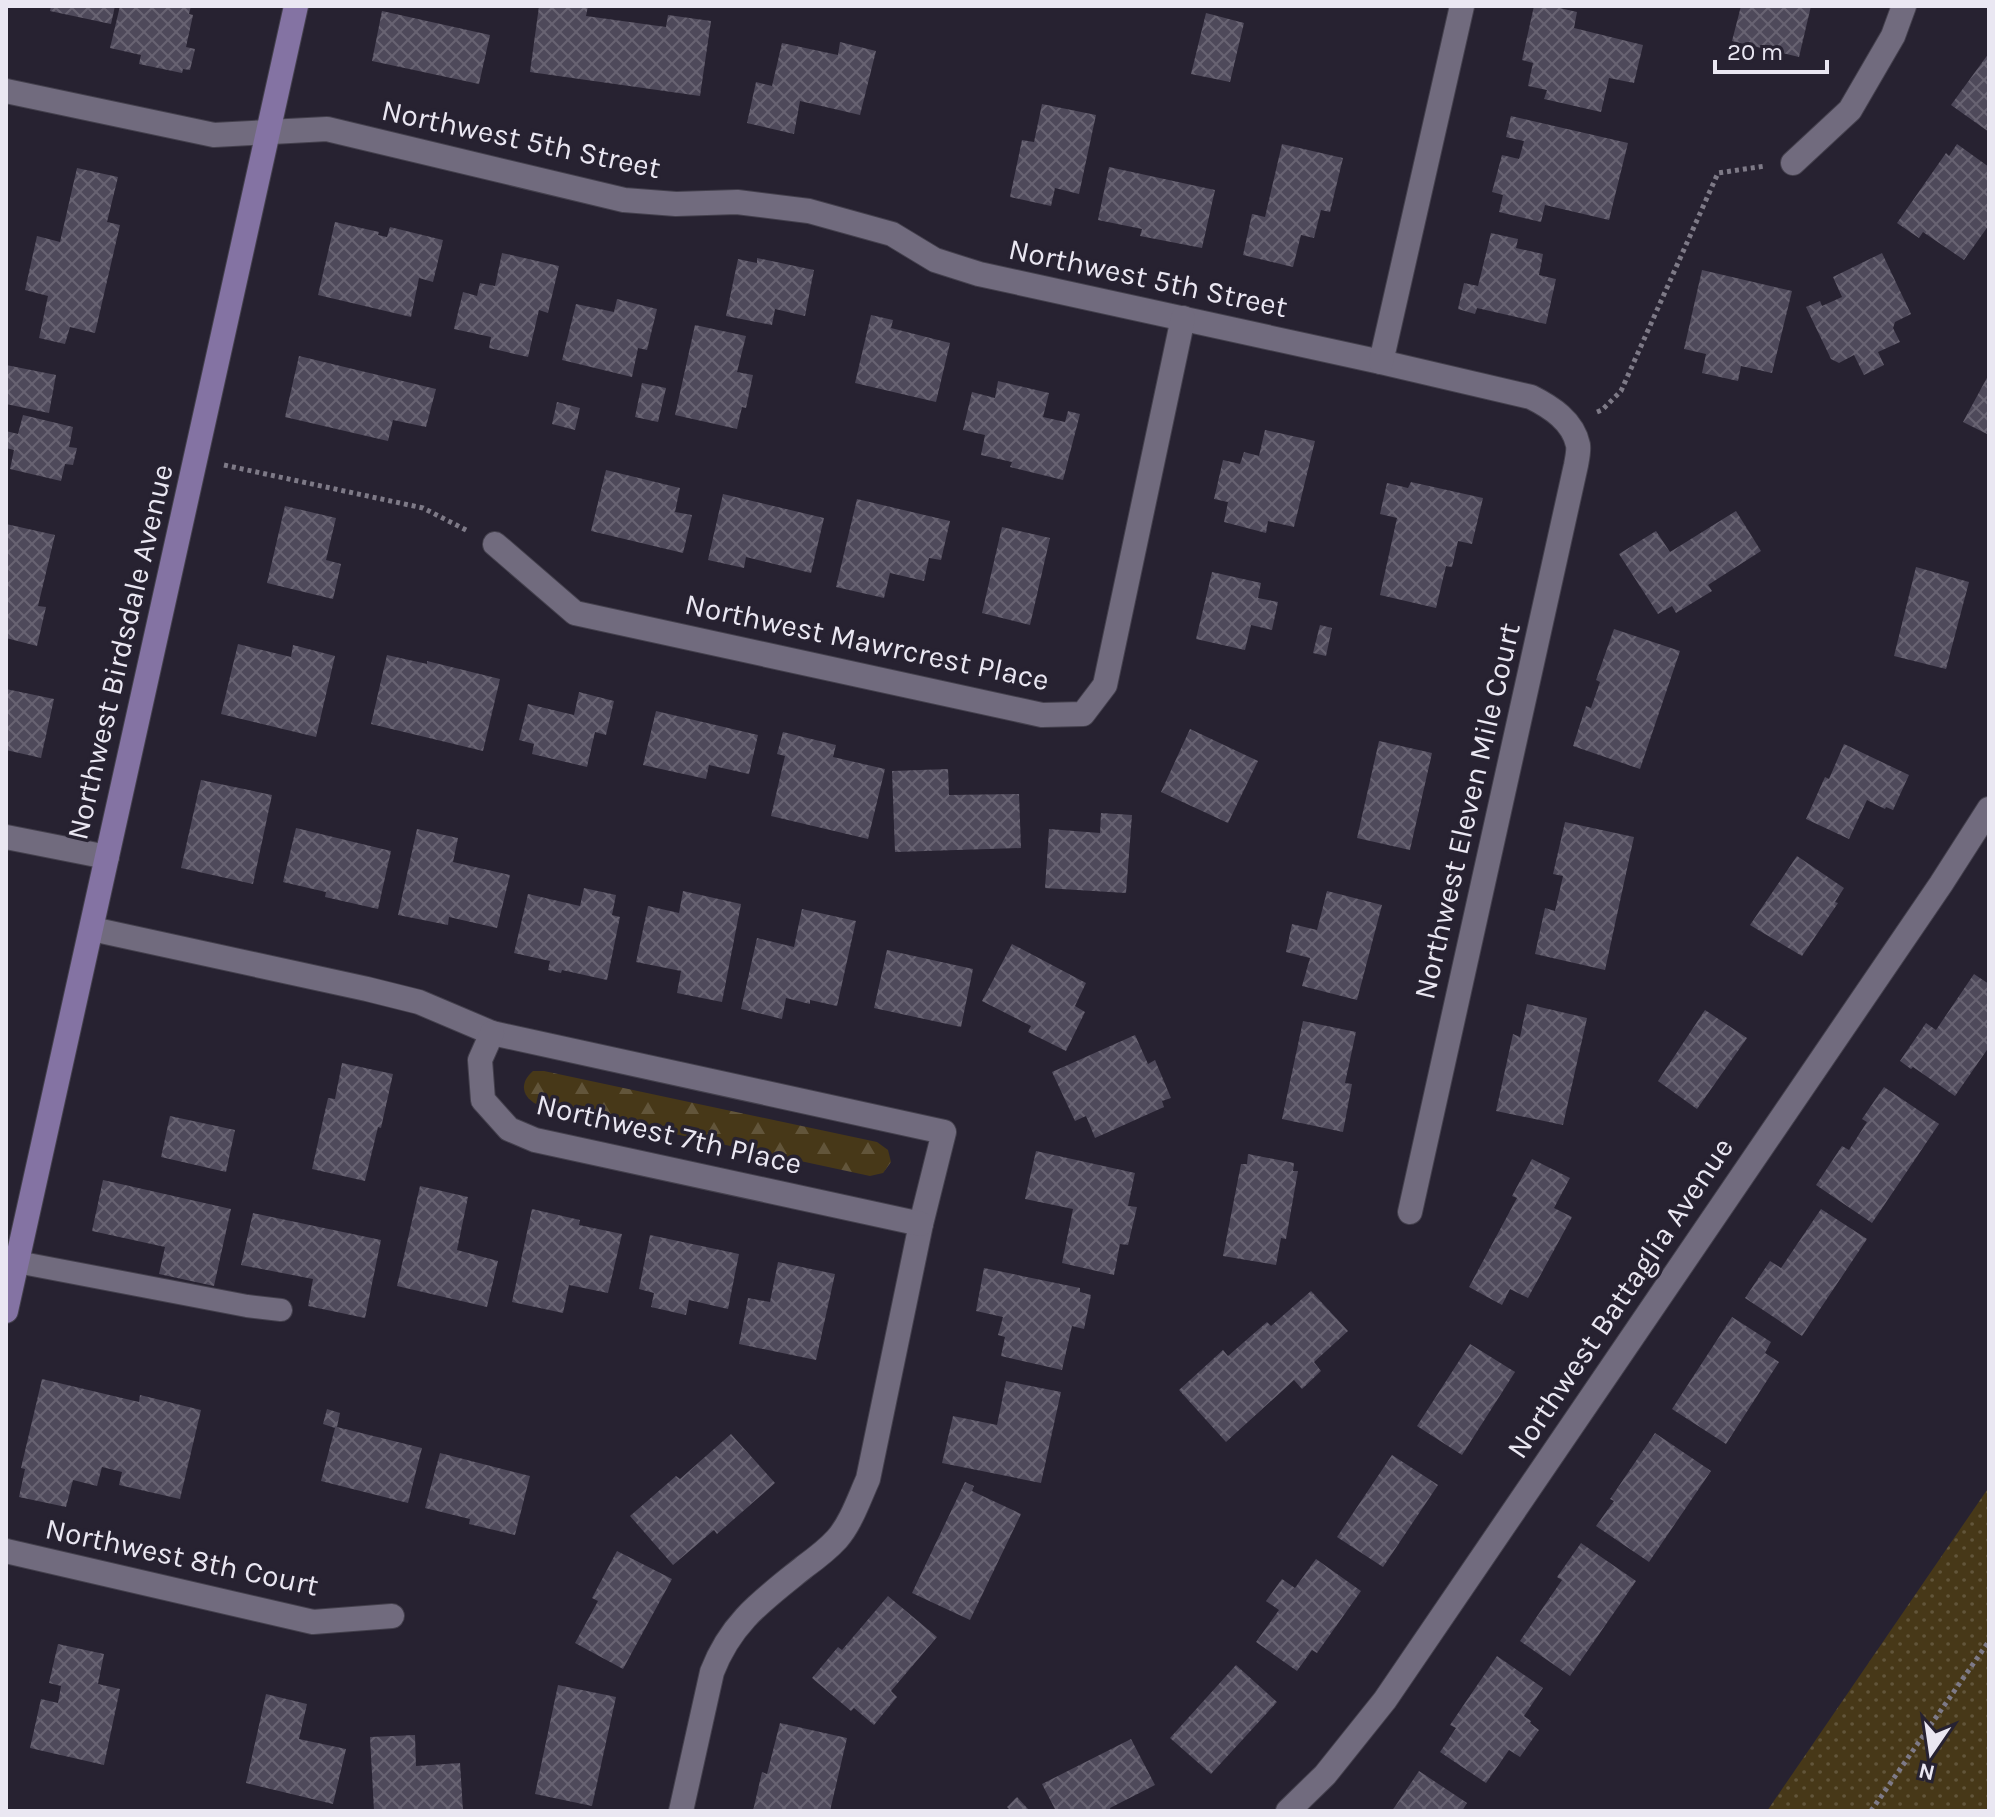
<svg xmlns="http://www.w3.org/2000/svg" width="1995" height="1817" viewBox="0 0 1995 1817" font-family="Karla,sans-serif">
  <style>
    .grass { fill: url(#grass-dots) }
    .forest { fill: url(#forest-firs) }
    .building { fill: url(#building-cross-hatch) }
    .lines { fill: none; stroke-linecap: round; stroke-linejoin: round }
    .service-casing { stroke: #44404d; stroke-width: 24 }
    .minor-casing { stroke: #44404d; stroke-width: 26 }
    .secondary-casing { stroke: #44404d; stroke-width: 26 }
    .path { stroke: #7e7a87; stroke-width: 5; stroke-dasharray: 4 4; stroke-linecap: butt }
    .service { stroke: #716b7e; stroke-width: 22 }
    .minor { stroke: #716b7e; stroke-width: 24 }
    .secondary { stroke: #8473a3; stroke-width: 24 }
    .labels { text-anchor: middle; stroke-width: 7; stroke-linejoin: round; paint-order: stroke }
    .street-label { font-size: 30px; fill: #eae7f2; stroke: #272231 }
  </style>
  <defs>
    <pattern id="grass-dots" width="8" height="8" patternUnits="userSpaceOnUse" patternTransform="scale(2)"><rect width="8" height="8" fill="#473818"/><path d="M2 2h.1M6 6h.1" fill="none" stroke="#62553a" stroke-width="1.8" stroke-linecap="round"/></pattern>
    <pattern id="forest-firs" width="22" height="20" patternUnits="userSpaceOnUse" patternTransform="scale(2)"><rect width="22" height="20" fill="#473818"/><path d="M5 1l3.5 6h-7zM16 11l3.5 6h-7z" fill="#62553a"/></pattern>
    <pattern id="building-cross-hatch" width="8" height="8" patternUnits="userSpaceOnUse" patternTransform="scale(2)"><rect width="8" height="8" fill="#4e495a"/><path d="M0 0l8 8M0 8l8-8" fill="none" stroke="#686372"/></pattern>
  </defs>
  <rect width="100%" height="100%" fill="#272231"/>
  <polygon class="grass" points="1989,1487 1989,1806 1986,1811 1767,1811"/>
  <path class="forest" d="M533 1071H544L877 1142 888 1150 891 1162 883 1173 870 1176 536 1104C521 1096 520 1082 533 1071Z"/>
  <g class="building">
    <polygon points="51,6 115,6 111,24 50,11"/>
    <polygon points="120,6 191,6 189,14 193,15 186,47 195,49 190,70 183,69 182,73 139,64 141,55 110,48"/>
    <polygon points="539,6 588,6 586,16 666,27 668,15 711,21 700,96 530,72"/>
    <polygon points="1534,6 1551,6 1577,12 1574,28 1643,45 1634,83 1609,78 1601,112 1544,99 1547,90 1528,86 1533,63 1522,60"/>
    <polygon points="1741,6 1811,6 1799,57 1732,41"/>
    <polygon points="382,11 490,35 479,84 372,61"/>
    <polygon points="1206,13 1244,23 1230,82 1191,74"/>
    <polygon points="840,42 876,51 860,115 800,101 794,134 747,123 756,82 772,86 782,43 838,55"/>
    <polygon points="1989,53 1989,132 1951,105"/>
    <polygon points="1042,104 1096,115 1079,194 1055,188 1051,206 1010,197 1022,140 1034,142"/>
    <polygon points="1511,116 1628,143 1609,220 1545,205 1541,222 1499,212 1503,195 1492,192 1502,155 1519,159 1524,141 1506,137"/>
    <polygon points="1282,144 1343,158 1330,212 1321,210 1314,238 1301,235 1293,267 1243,255 1252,214 1265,217"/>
    <polygon points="1957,144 1989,167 1989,225 1964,260 1923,232 1919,238 1897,223 1946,153 1949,156"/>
    <polygon points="1109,167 1215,190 1202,248 1140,236 1142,229 1098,220"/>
    <polygon points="77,168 118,177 107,222 120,225 95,333 70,327 65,344 39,338 48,296 25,290 37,236 60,242"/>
    <polygon points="335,222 379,232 378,235 387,237 390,227 443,240 433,282 419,278 411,317 318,295"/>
    <polygon points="1491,233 1518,239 1516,248 1543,254 1539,275 1556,279 1546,324 1477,308 1475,314 1458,309 1464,283 1478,286"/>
    <polygon points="502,253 559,266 548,313 539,310 528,357 489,348 491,337 454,329 463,292 477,296 480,283 495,286"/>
    <polygon points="1882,253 1911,314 1895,322 1893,328 1900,342 1878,352 1884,365 1864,375 1854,355 1839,363 1831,359 1806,307 1820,301 1822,306 1842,297 1833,277"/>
    <polygon points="757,258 814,270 805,316 775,309 772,325 726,316 738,259 757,263"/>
    <polygon points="1702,270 1792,291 1772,373 1741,366 1738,381 1702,373 1706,354 1684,349"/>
    <polygon points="617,299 657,309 647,350 638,348 632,377 562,360 576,304 614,312"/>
    <polygon points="871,315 893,320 891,328 950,343 936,402 855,383"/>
    <polygon points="695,325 746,336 737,372 753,375 746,408 742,407 737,429 675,415"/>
    <polygon points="299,356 436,389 426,427 393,420 388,441 285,417"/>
    <polygon points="6,365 56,375 49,413 6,404"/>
    <polygon points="1989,374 1989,435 1963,422"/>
    <polygon points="998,381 1049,393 1043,417 1065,422 1068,411 1080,414 1063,480 1010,467 1012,462 981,455 985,435 963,430 972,392 995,398"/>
    <polygon points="642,383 666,388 658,422 635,417"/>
    <polygon points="557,402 580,408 575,430 552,424"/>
    <polygon points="23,415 73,427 69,447 77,448 73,465 65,464 61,481 10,469 14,450 6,448 6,431 18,434"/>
    <polygon points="1265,430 1315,441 1294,527 1268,521 1266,533 1224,522 1228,502 1214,499 1223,460 1240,464 1244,452 1259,456"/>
    <polygon points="606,470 680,488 675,512 692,515 683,553 591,531"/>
    <polygon points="1411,482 1483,498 1472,544 1458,541 1452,567 1446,566 1436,608 1380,595 1397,518 1380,514 1387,483 1408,488"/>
    <polygon points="723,494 824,518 811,573 746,557 744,568 708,560"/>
    <polygon points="857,499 950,521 941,560 929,558 924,581 890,573 884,598 836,587"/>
    <polygon points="285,506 336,518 326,560 341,564 333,599 267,583"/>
    <polygon points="1736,511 1761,551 1708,585 1712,591 1676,613 1672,606 1658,614 1619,554 1656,531 1670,552"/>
    <polygon points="6,524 55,535 38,606 46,607 37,646 6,638"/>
    <polygon points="1002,527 1050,538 1030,625 982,613"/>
    <polygon points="1916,567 1969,582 1946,669 1894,656"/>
    <polygon points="1212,572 1261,583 1258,598 1278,602 1272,630 1251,625 1245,650 1196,639"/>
    <polygon points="1320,625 1332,628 1326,656 1313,653"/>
    <polygon points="1614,629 1680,651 1640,769 1573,746 1586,706 1591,708 1600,682 1596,680"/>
    <polygon points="238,644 291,657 293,645 335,656 316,737 221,714"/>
    <polygon points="387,655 427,664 427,661 500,679 483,751 371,724"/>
    <polygon points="6,689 54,699 41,758 6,750"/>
    <polygon points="579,692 614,701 606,735 595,732 587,767 532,754 534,744 519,740 528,704 574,715"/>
    <polygon points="656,711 758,735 749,774 709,765 706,779 643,765"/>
    <polygon points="1190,729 1258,761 1228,823 1161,792"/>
    <polygon points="783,732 836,745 833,757 885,769 868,839 771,816 785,756 777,754"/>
    <polygon points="1379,741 1432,753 1410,850 1357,838"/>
    <polygon points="1844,744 1909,775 1893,810 1886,807 1885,809 1867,800 1849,839 1806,819 1825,777 1829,779"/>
    <polygon points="948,769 949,795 1019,794 1021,848 895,852 892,771"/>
    <polygon points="201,780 272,795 253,884 181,868"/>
    <polygon points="1101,813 1132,815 1126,893 1045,888 1049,829 1100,833"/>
    <polygon points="1565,822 1634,837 1605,970 1535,954 1545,908 1555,911 1563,876 1553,874"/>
    <polygon points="296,828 391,851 378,909 325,897 326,892 283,882"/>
    <polygon points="417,829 458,838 453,862 510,875 497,928 449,917 448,925 398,915"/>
    <polygon points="1797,856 1844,888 1835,902 1838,903 1802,956 1750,925"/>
    <polygon points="584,888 616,895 612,915 620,917 607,980 562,970 561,973 548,970 550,961 514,953 528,894 580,906"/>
    <polygon points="683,891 741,904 722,1002 677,993 681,971 636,962 648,906 679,913"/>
    <polygon points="1327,891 1382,905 1357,1000 1302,986 1310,958 1286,952 1292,924 1317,930"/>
    <polygon points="802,909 856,921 837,1006 810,1000 810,1004 786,998 782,1019 741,1009 757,938 794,947"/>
    <polygon points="1012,944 1086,983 1075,1006 1085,1012 1066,1051 1028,1032 1031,1026 982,1001"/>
    <polygon points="887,950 973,969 961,1027 874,1008"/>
    <polygon points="1974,974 1989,984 1989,1047 1955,1096 1913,1067 1911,1069 1900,1061 1926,1023 1936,1030"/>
    <polygon points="1527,1004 1587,1018 1563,1125 1496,1111 1513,1034 1520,1037"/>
    <polygon points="1705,1010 1747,1038 1697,1109 1658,1081"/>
    <polygon points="1303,1021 1356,1032 1345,1083 1352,1084 1343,1132 1282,1119"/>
    <polygon points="1135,1035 1148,1064 1155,1060 1171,1098 1162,1101 1164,1107 1095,1138 1086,1116 1075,1121 1052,1072"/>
    <polygon points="342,1063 393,1074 381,1128 378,1127 365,1181 312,1169 328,1098 335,1099"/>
    <polygon points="1884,1087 1939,1124 1872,1223 1816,1185 1842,1146 1849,1150 1867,1122 1862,1119"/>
    <polygon points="170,1116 235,1130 226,1172 161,1157"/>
    <polygon points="1036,1151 1135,1173 1128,1206 1137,1207 1128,1245 1120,1244 1114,1275 1062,1263 1073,1209 1025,1199"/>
    <polygon points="1248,1154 1294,1163 1293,1171 1298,1171 1286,1239 1281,1238 1276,1265 1223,1256 1241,1164 1247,1164"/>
    <polygon points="1532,1159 1570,1178 1554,1208 1572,1217 1528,1298 1510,1289 1502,1305 1469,1287 1517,1198 1512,1196"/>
    <polygon points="103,1180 231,1209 214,1286 159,1274 165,1247 92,1231"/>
    <polygon points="420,1186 468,1197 457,1250 498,1261 487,1307 397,1286"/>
    <polygon points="532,1209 580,1220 579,1225 622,1234 608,1293 569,1285 563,1313 512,1302"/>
    <polygon points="1821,1209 1867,1239 1802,1336 1745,1298 1770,1261 1781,1268"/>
    <polygon points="253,1213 381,1240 365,1318 308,1306 313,1279 241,1265"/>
    <polygon points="650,1235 739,1254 728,1309 689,1300 686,1315 651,1307 654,1293 639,1289"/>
    <polygon points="778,1262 835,1274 816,1360 739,1344 748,1298 770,1302"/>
    <polygon points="984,1268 1080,1288 1080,1292 1091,1295 1084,1329 1072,1326 1062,1370 1001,1356 1005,1337 998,1335 1003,1317 976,1311"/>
    <polygon points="1311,1291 1348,1331 1314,1362 1321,1371 1302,1389 1294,1380 1226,1442 1179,1390 1223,1350 1228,1356 1267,1322 1271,1326"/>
    <polygon points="1732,1317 1771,1342 1765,1353 1779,1362 1726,1444 1672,1409"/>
    <polygon points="1470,1344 1515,1372 1462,1455 1417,1426"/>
    <polygon points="42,1379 139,1402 140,1395 201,1410 180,1499 119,1485 122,1472 102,1467 97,1486 73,1480 66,1507 19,1497 25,1469 21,1468"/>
    <polygon points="1006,1381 1061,1392 1041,1483 942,1463 953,1416 997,1425"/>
    <polygon points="327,1409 340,1413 337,1427 422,1448 408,1503 321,1481 335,1428 323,1424"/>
    <polygon points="1655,1433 1711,1471 1649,1562 1596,1526 1614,1501 1610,1499"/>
    <polygon points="731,1434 775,1483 717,1534 714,1530 673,1565 630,1516 676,1476 680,1479"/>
    <polygon points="440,1453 530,1476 515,1535 469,1524 470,1519 425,1508"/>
    <polygon points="1392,1455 1438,1485 1383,1567 1337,1537"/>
    <polygon points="965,1482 974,1486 972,1491 1021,1514 970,1620 912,1593"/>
    <polygon points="1581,1543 1636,1581 1570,1676 1520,1641 1562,1580 1557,1577"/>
    <polygon points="617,1551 672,1579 623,1669 575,1643 598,1601 592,1598"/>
    <polygon points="1316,1559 1361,1591 1317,1653 1312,1650 1297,1671 1256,1642 1279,1610 1266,1601 1282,1579 1295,1588"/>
    <polygon points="888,1596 937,1637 891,1691 897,1697 874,1725 854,1708 851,1711 812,1678 838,1647 842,1650"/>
    <polygon points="58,1644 104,1654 98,1684 120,1689 104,1765 30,1748 41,1699 58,1703 61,1686 49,1683"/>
    <polygon points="1497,1656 1543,1688 1524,1716 1531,1721 1530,1723 1539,1730 1520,1757 1509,1750 1486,1783 1440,1752 1456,1728 1450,1725"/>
    <polygon points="1236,1665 1277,1702 1211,1774 1170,1738"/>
    <polygon points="558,1685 616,1697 592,1806 535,1794"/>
    <polygon points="266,1694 307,1704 299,1739 346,1749 333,1804 246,1783"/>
    <polygon points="780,1723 847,1738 830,1811 753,1811 762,1772 767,1774"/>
    <polygon points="415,1735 416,1766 460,1763 463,1811 374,1811 370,1737"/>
    <polygon points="1131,1739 1155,1785 1110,1808 1111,1811 1056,1811 1042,1784"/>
    <polygon points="1419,1771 1467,1803 1462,1811 1392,1811"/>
    <polygon points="1017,1797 1028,1809 1025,1811 1011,1811 1007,1807"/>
  </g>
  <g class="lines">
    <g class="service-casing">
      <polyline id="service" points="17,1262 247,1306 281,1310"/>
    </g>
    <g class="minor-casing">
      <g id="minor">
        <path d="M6 91 214 135 327 129 624 200 676 204 737 202 809 211 892 234 935 260 979 274 1381 362 1531 397C1551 407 1573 421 1578 445 1579 451 1577 459 1576 465L1410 1212"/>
        <polyline points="1793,163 1850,110 1893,36 1904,6"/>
        <polyline points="1381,362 1462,6"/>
        <polyline points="495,544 575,613 1042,715 1083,714 1105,685 1183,318"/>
        <polyline points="6,837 107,857"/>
        <path d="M92 929 367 989 419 1002 492 1033 944 1132 921 1224 868 1479C859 1499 851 1523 837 1539 827 1550 815 1559 804 1567 763 1600 731 1622 712 1672L681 1811"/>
        <polyline points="492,1033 480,1060 483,1100 509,1129 535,1140 921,1224"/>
        <polyline points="6,1551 313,1622 392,1616"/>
        <polyline points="1288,1811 1325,1775 1385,1700 1941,884 1989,809"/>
      </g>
    </g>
    <g class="secondary-casing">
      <polyline id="secondary" points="6,1311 296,6"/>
    </g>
    <g class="path">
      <polyline points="1597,412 1602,410 1621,391 1718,173 1765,166"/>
      <polyline points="224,465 423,508 468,531"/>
      <polyline points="1871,1811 1989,1641"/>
    </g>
    <use href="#service" class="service"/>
    <use href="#minor" class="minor"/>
    <use href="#secondary" class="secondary"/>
  </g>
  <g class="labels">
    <g class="street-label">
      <text transform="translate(521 139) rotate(12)" y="10">Northwest 5th Street</text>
      <text transform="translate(1148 278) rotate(12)" y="10">Northwest 5th Street</text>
      <text transform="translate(867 642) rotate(12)" y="10">Northwest Mawrcrest Place</text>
      <text transform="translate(120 652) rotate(-77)" y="10">Northwest Birdsdale Avenue</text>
      <text transform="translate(1467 811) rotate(-77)" y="10">Northwest Eleven Mile Court</text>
      <text transform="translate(669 1134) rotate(13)" y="10">Northwest 7th Place</text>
      <text transform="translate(1620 1298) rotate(-56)" y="10">Northwest Battaglia Avenue</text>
      <text transform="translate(182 1557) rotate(12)" y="10">Northwest 8th Court</text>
    </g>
  </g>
  <rect width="1995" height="1817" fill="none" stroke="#eae7f2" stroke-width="16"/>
  <g transform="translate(1931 1753) rotate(193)" stroke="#272231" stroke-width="6" paint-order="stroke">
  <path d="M0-6L14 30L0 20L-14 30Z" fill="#eae7f2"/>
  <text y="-12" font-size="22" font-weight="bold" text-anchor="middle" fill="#eae7f2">N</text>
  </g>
  <path d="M1715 60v12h112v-12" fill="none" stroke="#eae7f2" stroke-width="4"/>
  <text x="1727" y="60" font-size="24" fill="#eae7f2" stroke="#272231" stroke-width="6" paint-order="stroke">20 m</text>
</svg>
